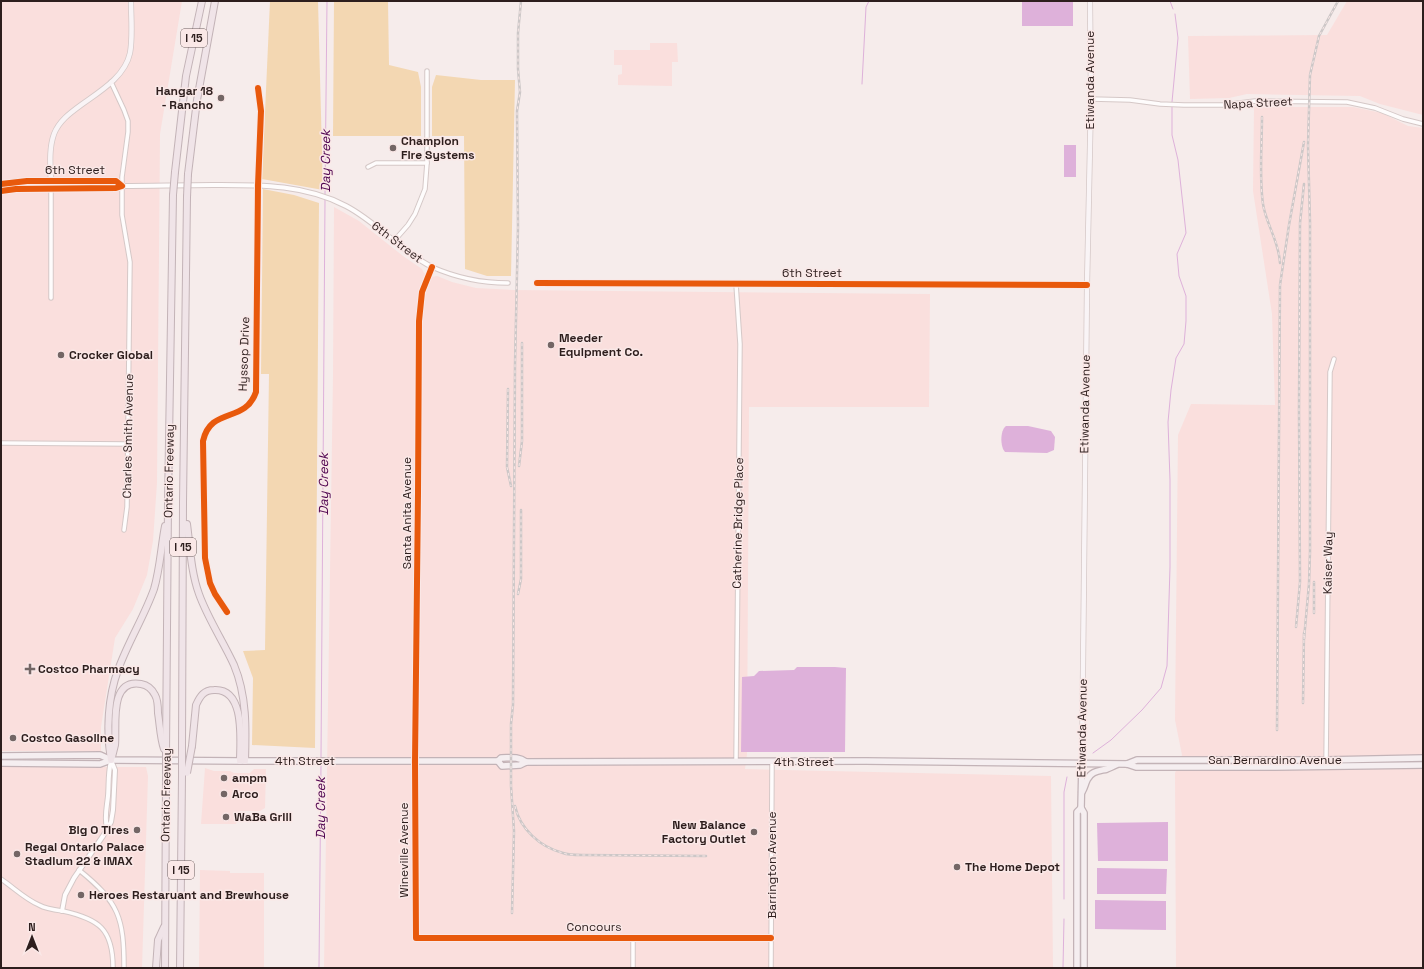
<svg xmlns="http://www.w3.org/2000/svg" width="1424" height="969" viewBox="0 0 1424 969" font-family="'Space Grotesk',sans-serif">
  <style>
    .built { fill: #fadfdd }
    .green { fill: #f3d7b2 }
    .water { fill: #deb1da }
    .lines { fill: none; stroke-linecap: round; stroke-linejoin: round }
    .stream { stroke: #deb1da; stroke-width: 1 }
    .minor-casing { stroke: #d5c8c7; stroke-width: 5.5 }
    .tertiary-casing { stroke: #d5c8c7; stroke-width: 6 }
    .secondary-casing { stroke: #d5c8c7; stroke-width: 6 }
    .primary-casing { stroke: #c3b3b7; stroke-width: 8 }
    .motorway-casing { stroke: #c3b3b7; stroke-width: 8 }
    .minor { stroke: #fefcfc; stroke-width: 3.5 }
    .tertiary { stroke: #fefcfc; stroke-width: 4 }
    .secondary { stroke: #f9f4f6; stroke-width: 4.5 }
    .primary { stroke: #f5eef0; stroke-width: 5.5 }
    .motorway { stroke: #f0e4e8; stroke-width: 6 }
    .rail-casing { stroke: #ccc7c7; stroke-width: 2.5 }
    .rail { stroke: #fae8e7; stroke-width: 1; stroke-dasharray: 3; stroke-linecap: butt }
    .motorway-bridge-casing { stroke: #c3b3b7; stroke-width: 8; stroke-linecap: butt }
    .motorway-bridge { stroke: #f0e4e8; stroke-width: 6 }
    .cycleway-casing { stroke: #fae8e7; stroke-width: 8 }
    .cycleway { stroke: #e8590c; stroke-width: 6 }
    .poi-dot { fill: #736665; stroke: #fae8e7; stroke-width: 1.5 }
    .labels { text-anchor: middle; stroke-width: 3; stroke-linejoin: round; paint-order: stroke }
    .shield { fill: #fae8e7; stroke: #6a5b5a; stroke-width: 1 }
    .shield-label { font-size: 11px; font-weight: bold; fill: #2d1e1d }
    .street-label { font-size: 12px; fill: #2d1e1d; stroke: #fae8e7 }
    .poi-label { font-size: 12px; font-weight: bold; fill: #2d1e1d; stroke: #fae8e7; text-anchor: start }
    .water-label { font-size: 13px; font-style: italic; fill: #4f0450; stroke: #fae8e7 }
  </style>
  <rect width="100%" height="100%" fill="#f6eceb"/>
  <g class="built">
    <polygon points="1,1 182,1 160,134 157,483 153,541 147,575 133,609 115,638 101,727 101,751 1,751"/>
    <polygon points="1347,1 1423,1 1423,115 1380,104 1360,96 1247,94 1229,98 1190,99 1188,36 1327,35"/>
    <polygon points="650,43 677,43 678,62 672,62 672,86 618,85 618,75 622,74 622,65 614,65 614,50 650,50"/>
    <polygon points="1254,107 1353,107 1382,113 1408,126 1423,128 1423,968 1176,968 1175,773 1182,755 1175,720 1178,435 1191,404 1275,405 1272,314 1253,191"/>
    <polygon points="334,207 359,221 403,256 422,269 424,273 432,277 437,276 452,282 476,288 514,290 930,294 929,407 749,407 747,754 745,769 1051,776 1053,968 324,968 333,375"/>
    <polygon points="1,767 146,767 148,776 142,968 1,968"/>
    <polygon points="205,768 214,771 230,771 234,773 250,773 254,769 266,769 265,808 260,811 240,811 236,824 201,824"/>
    <polygon points="200,870 230,871 230,873 264,873 264,968 199,968"/>
  </g>
  <g class="green">
    <polygon points="270,1 318,1 323,190 262,179"/>
    <polygon points="334,1 388,1 389,65 418,72 421,87 421,136 333,136"/>
    <polygon points="436,75 481,80 515,80 511,276 487,276 465,269 464,136 432,136 432,87"/>
    <polygon points="263,189 294,195 319,203 315,748 252,745 253,678 243,651 265,650 269,374 261,374"/>
  </g>
  <g class="water">
    <rect x="1022" y="1" width="51" height="25"/>
    <rect x="1064" y="145" width="12" height="32"/>
    <path d="M1006 426H1028L1051 431 1055 437 1054 450 1047 453 1005 452C1000 447 1000 430 1006 426Z"/>
    <polygon points="797,667 835,667 846,668 845,752 741,752 742,677 754,676 759,671 794,670"/>
    <polygon points="1168,822 1168,861 1098,861 1097,823"/>
    <polygon points="1097,868 1167,869 1166,894 1097,894"/>
    <polygon points="1095,900 1166,901 1166,930 1095,929"/>
  </g>
  <g class="lines">
    <g class="stream">
      <polyline points="1170,1 1173,9"/>
      <polyline points="862,84 866,7 869,1"/>
      <polyline points="1172,102 1178,38 1175,14"/>
      <polyline points="325,196 327,1"/>
      <polyline points="1093,753 1111,740 1142,710 1161,688 1167,666 1170,567 1170,480 1168,422 1171,390 1176,358 1184,344 1186,321 1186,296 1179,276 1177,254 1186,233 1178,160 1172,135 1172,107"/>
      <polyline points="321,758 325,200"/>
      <polyline points="1064,899 1064,792 1067,777"/>
      <polyline points="319,968 321,764"/>
      <polyline points="1063,968 1064,919"/>
    </g>
    <g class="minor-casing">
      <g id="minor">
        <polyline points="111,82 124,110 128,121 128,132 122,177 122,215 130,262 127,507 124,530"/>
        <polyline points="1091,99 1130,100 1160,104 1184,105 1224,105 1255,101 1347,102 1375,108 1403,119 1423,124"/>
        <polyline points="368,167 376,163 427,163"/>
        <polyline points="394,241 408,225 415,214 425,189 427,163 427,71"/>
        <path d="M432 267C457 278 481 283 508 283"/>
        <polyline points="736,284 740,344 736,762"/>
        <polyline points="51,298 51,188"/>
        <polyline points="1,443 128,444"/>
        <path d="M227 612 215 594 210 583 205 558 203 441C211 406 245 424 256 392L258 185 261 111 258 88"/>
        <polyline points="415,761 416,938 771,938"/>
        <polyline points="1326,766 1330,372 1334,359"/>
        <path d="M79 870C119 902 124 918 124 968"/>
        <path d="M1 879C13 887 25 899 39 905 46 909 55 910 63 911 99 919 113 929 113 968"/>
        <polyline points="633,968 633,938"/>
        <polyline points="771,968 772,762"/>
      </g>
    </g>
    <g class="tertiary-casing">
      <g id="tertiary">
        <polyline points="51,181 116,181 122,186"/>
        <path d="M51 188H116L122 186C152 186 182 185 213 185 259 185 304 184 346 206 377 222 400 251 432 267L422 292 419 313 415 761"/>
        <polyline points="537,283 1087,285"/>
        <path d="M107 828C104 817 107 807 108 796 109 784 108 773 111 761"/>
        <polyline points="62,911 65,895 74,878 103,836 111,822 113,810 115,770 111,760"/>
      </g>
    </g>
    <g class="secondary-casing">
      <g id="secondary">
        <polyline points="1,184 18,181 51,181"/>
        <path d="M1 191 16 189 51 188C51 170 48 151 54 134 59 121 70 113 81 105 99 92 125 77 130 53 133 37 131 18 131 1"/>
        <polyline points="1082,764 1087,285 1091,99 1090,1"/>
      </g>
    </g>
    <g class="primary-casing">
      <g id="primary">
        <path d="M1 756 100 755 111 760 240 761H498L501 758C510 758 518 756 526 762"/>
        <polyline points="498,761 502,766 520,765 526,762 866,761 1127,764 1136,767 1275,767 1423,765"/>
        <polyline points="1,763 100,764 111,760"/>
        <polyline points="1082,764 1081,808 1084,813 1084,968"/>
        <polyline points="1127,764 1137,760 1326,760 1423,758"/>
        <path d="M1082 792C1085 787 1085 784 1087 780 1091 771 1099 771 1107 769 1110 768 1113 766 1116 765"/>
        <polyline points="1077,968 1077,812 1081,808"/>
      </g>
    </g>
    <g class="motorway-casing">
      <g id="motorway">
        <polyline points="175,172 186,76 202,1"/>
        <polyline points="188,174 197,100 215,1"/>
        <path d="M187 524C190 547 191 572 199 594 208 619 223 641 234 665 247 696 246 729 245 761"/>
        <path d="M192 746 196 705C200 696 204 690 214 690 246 688 240 742 240 761"/>
        <polyline points="182,747 183,503 187,197"/>
        <polyline points="166,754 168,503 173,195"/>
        <path d="M112 757C113 753 114 749 115 745 117 728 108 678 141 684 147 685 152 689 155 695 158 700 158 707 158 713 160 725 160 737 164 749"/>
        <path d="M111 760C106 731 108 697 118 670 128 642 144 617 154 589 160 569 161 547 165 526"/>
        <polyline points="156,968 158,940 164,927"/>
        <polyline points="165,968 166,778"/>
        <polyline points="180,968 182,776"/>
      </g>
    </g>
    <use href="#minor" class="minor"/>
    <use href="#tertiary" class="tertiary"/>
    <use href="#secondary" class="secondary"/>
    <use href="#primary" class="primary"/>
    <use href="#motorway" class="motorway"/>
    <g class="rail-casing">
      <g id="rail">
        <path d="M1262 117C1262 144 1259 177 1263 204 1266 224 1279 241 1280 263"/>
        <polyline points="508,389 507,467 511,486"/>
        <polyline points="519,466 522,441 522,343"/>
        <polyline points="518,594 521,579 521,510"/>
        <polyline points="1314,613 1314,582"/>
        <polyline points="1296,627 1300,582 1299,412 1300,223 1304,184"/>
        <polyline points="1304,639 1309,584 1310,552 1310,222 1308,145 1310,75 1319,36 1338,1"/>
        <polyline points="1303,703 1304,633"/>
        <polyline points="1277,730 1280,285 1289,225 1304,142"/>
        <path d="M515 806C520 829 540 847 563 853 568 855 575 855 582 855L706 856"/>
        <polyline points="512,913 514,831 511,786 511,724 513,705 515,365 518,227 517,111 520,92 518,69 518,33 521,1"/>
      </g>
    </g>
    <use href="#rail" class="rail"/>
    <g class="motorway-bridge-casing">
      <g id="motorway-bridge">
        <polyline points="173,195 175,172"/>
        <polyline points="187,197 188,174"/>
        <polyline points="187,773 192,746"/>
        <polyline points="182,776 182,747"/>
        <polyline points="166,778 166,754"/>
      </g>
    </g>
    <use href="#motorway-bridge" class="motorway-bridge"/>
    <g class="cycleway-casing">
      <g id="cycleway">
        <polyline points="1,184 27,181 116,181 122,186 116,188 16,189 1,191"/>
        <polyline points="432,267 422,292 419,321 418,493 415,761 416,938 771,938"/>
        <polyline points="537,283 1087,285"/>
        <path d="M227 612 215 594 210 583 205 558 203 441C211 406 245 424 256 392L258 185 261 111 258 88"/>
      </g>
    </g>
    <use href="#cycleway" class="cycleway"/>
  </g>
  <g class="poi-dot">
    <circle cx="221" cy="98" r="4"/>
    <circle cx="393" cy="148" r="4"/>
    <circle cx="551" cy="345" r="4"/>
    <circle cx="61" cy="355" r="4"/>
    <path d="M28 663h4v4h4v4h-4v4h-4v-4h-4v-4h4z"/>
    <circle cx="13" cy="738" r="4"/>
    <circle cx="224" cy="778" r="4"/>
    <circle cx="224" cy="794" r="4"/>
    <circle cx="226" cy="817" r="4"/>
    <circle cx="137" cy="830" r="4"/>
    <circle cx="754" cy="832" r="4"/>
    <circle cx="17" cy="854" r="4"/>
    <circle cx="957" cy="867" r="4"/>
    <circle cx="81" cy="895" r="4"/>
  </g>
  <g class="labels">
    <g class="shield">
      <rect x="181" y="29" width="26" height="18" rx="3"/>
      <rect x="170" y="538" width="26" height="18" rx="3"/>
      <rect x="168" y="861" width="26" height="18" rx="3"/>
    </g>
    <g class="shield-label">
      <text x="194" y="42">I 15</text>
      <text x="183" y="551">I 15</text>
      <text x="181" y="874">I 15</text>
    </g>
    <g class="street-label">
      <text transform="translate(1090 80) rotate(-90)" y="4">Etiwanda Avenue</text>
      <text transform="translate(1258 103) rotate(-3)" y="4">Napa Street</text>
      <text x="75" y="174">6th Street</text>
      <text transform="translate(397 242) rotate(37)" y="4">6th Street</text>
      <text x="812" y="277">6th Street</text>
      <text transform="translate(244 354) rotate(-88)" y="4">Hyssop Drive</text>
      <text transform="translate(1085 404) rotate(-89)" y="4">Etiwanda Avenue</text>
      <text transform="translate(128 436) rotate(-89)" y="4">Charles Smith Avenue</text>
      <text transform="translate(169 471) rotate(-89)" y="4">Ontario Freeway</text>
      <text transform="translate(407 513) rotate(-90)" y="4">Santa Anita Avenue</text>
      <text transform="translate(738 523) rotate(-89)" y="4">Catherine Bridge Place</text>
      <text transform="translate(1328 563) rotate(-89)" y="4">Kaiser Way</text>
      <text transform="translate(1082 728) rotate(-89)" y="4">Etiwanda Avenue</text>
      <text x="1275" y="764">San Bernardino Avenue</text>
      <text x="305" y="765">4th Street</text>
      <text x="804" y="766">4th Street</text>
      <text transform="translate(166 795) rotate(-89)" y="4">Ontario Freeway</text>
      <text transform="translate(404 850) rotate(-90)" y="4">Wineville Avenue</text>
      <text transform="translate(772 865) rotate(-90)" y="4">Barrington Avenue</text>
      <text x="594" y="931">Concours</text>
    </g>
    <g class="poi-label">
      <text x="213" y="95" text-anchor="end">Hangar 18<tspan x="213" dy="14">- Rancho</tspan></text>
      <text x="401" y="145">Champion<tspan x="401" dy="14">Fire Systems</tspan></text>
      <text x="559" y="342">Meeder<tspan x="559" dy="14">Equipment Co.</tspan></text>
      <text x="69" y="359">Crocker Global</text>
      <text x="38" y="673">Costco Pharmacy</text>
      <text x="21" y="742">Costco Gasoline</text>
      <text x="232" y="782">ampm</text>
      <text x="232" y="798">Arco</text>
      <text x="234" y="821">WaBa Grill</text>
      <text x="746" y="829" text-anchor="end">New Balance<tspan x="746" dy="14">Factory Outlet</tspan></text>
      <text x="129" y="834" text-anchor="end">Big O Tires</text>
      <text x="25" y="851">Regal Ontario Palace<tspan x="25" dy="14">Stadium 22 &amp; IMAX</tspan></text>
      <text x="965" y="871">The Home Depot</text>
      <text x="89" y="899">Heroes Restaruant and Brewhouse</text>
    </g>
    <g class="water-label">
      <text transform="translate(325 161) rotate(-90)" y="5">Day Creek</text>
      <text transform="translate(323 484) rotate(-90)" y="5">Day Creek</text>
      <text transform="translate(320 808) rotate(-90)" y="5">Day Creek</text>
    </g>
  </g>
  <rect width="1424" height="969" fill="none" stroke="#2d1e1d" stroke-width="4"/>
  <g transform="translate(32 937)" stroke="#fae8e7" stroke-width="3" paint-order="stroke">
  <path d="M0-3L7 15L0 10L-7 15Z" fill="#2d1e1d"/>
  <text y="-6" font-size="11" font-weight="bold" text-anchor="middle" fill="#2d1e1d">N</text>
  </g>
</svg>
